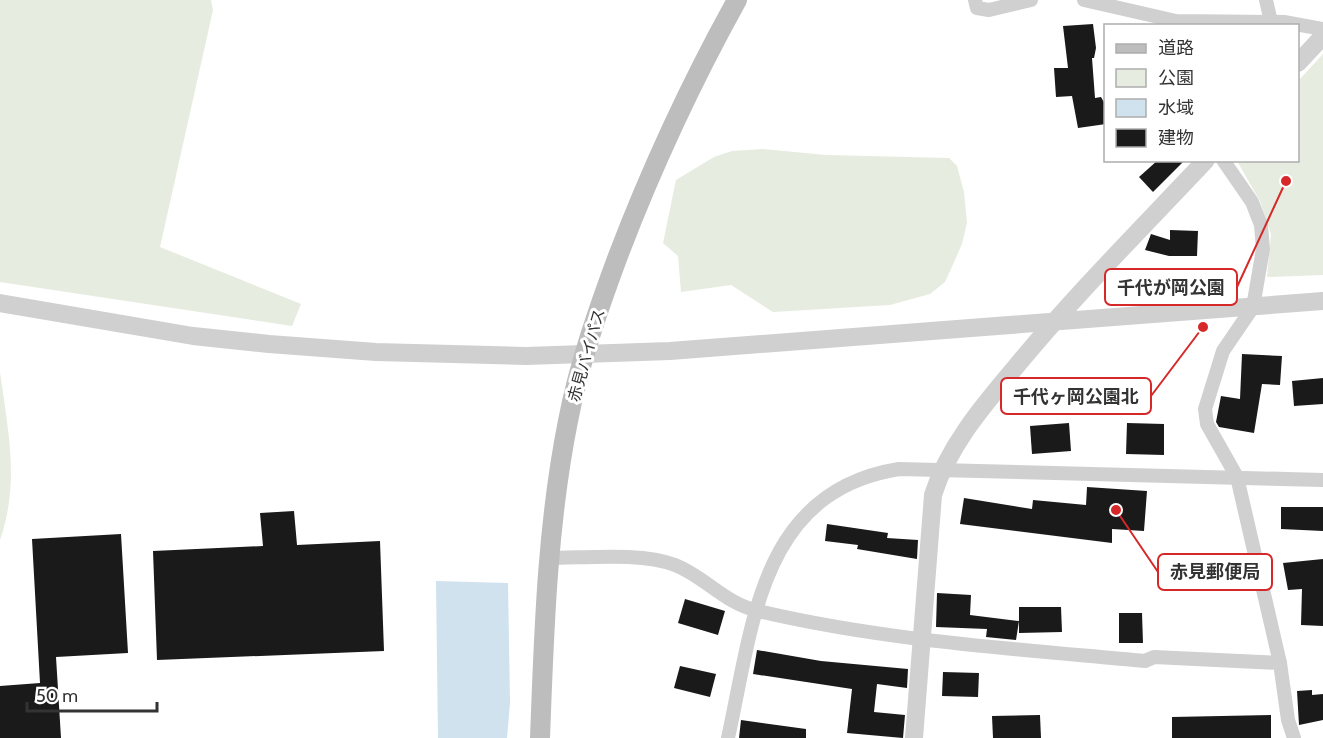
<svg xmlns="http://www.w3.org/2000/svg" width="1323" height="738" viewBox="0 0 1323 738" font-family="Cabin,'Noto Sans JP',sans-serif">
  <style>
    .green { fill: #e6ecdf }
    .water { fill: #cfe2ee }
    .building { fill: #1a1a1a }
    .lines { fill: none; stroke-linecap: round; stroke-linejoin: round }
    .minor { stroke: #d0d0d0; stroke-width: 14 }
    .tertiary { stroke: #d0d0d0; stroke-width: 18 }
    .secondary { stroke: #bdbdbd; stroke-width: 20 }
    .labels { text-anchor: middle; stroke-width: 6; stroke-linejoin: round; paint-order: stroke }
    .street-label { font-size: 16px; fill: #333; stroke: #fff }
    .leader { fill: none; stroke: #d62828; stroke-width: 2 }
    .callout-dot { fill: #d62828; stroke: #fff; stroke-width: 2 }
    .callout { fill: #fff; stroke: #d62828; stroke-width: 2 }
    .callout-label { font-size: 18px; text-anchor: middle; font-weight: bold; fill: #333 }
  </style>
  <rect width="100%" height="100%" fill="#fff"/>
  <g class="green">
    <polygon points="0,0 211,0 213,10 160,247 301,304 292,326 0,282"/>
    <polygon points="1323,54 1323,275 1267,277 1271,234 1260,201 1237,161 1298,160 1298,81"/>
    <polygon points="763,149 826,155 949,158 957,166 964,192 967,223 962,244 951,269 945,282 930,294 890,305 773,312 731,285 681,292 678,256 663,243 676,180 714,157 732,151"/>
    <path d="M0 372C8 431 20 482 0 540Z"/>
  </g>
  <polygon class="water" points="436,581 508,583 510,703 507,738 438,738"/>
  <g class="building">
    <polygon points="1093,24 1096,48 1094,58 1092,58 1095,98 1101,97 1106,106 1106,124 1078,128 1072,96 1056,97 1054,68 1068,68 1063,26"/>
    <polygon points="1158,160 1185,160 1153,192 1139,177"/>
    <polygon points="1170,230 1198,231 1197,256 1169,256 1145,250 1151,234 1170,240"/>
    <polygon points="1242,354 1282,356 1280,385 1262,384 1254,433 1219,427 1216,422 1221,396 1240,399"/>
    <polygon points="1323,378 1323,404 1294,406 1292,381"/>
    <polygon points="1069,423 1071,451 1032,454 1030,426"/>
    <polygon points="1127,423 1164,424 1164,455 1126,454"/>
    <polygon points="1087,487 1147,491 1144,531 1112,529 1112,543 960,524 964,498 1032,509 1033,500 1086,505"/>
    <polygon points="1281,507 1323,507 1323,531 1281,529"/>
    <polygon points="294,511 297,545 380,541 384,651 157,660 153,551 263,546 260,513"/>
    <polygon points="827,524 888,533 887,538 918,540 917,559 857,549 858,545 825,541"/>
    <polygon points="121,534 128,653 56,657 61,738 0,738 0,686 40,683 32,539"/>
    <polygon points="1323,559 1323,626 1301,625 1302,589 1288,590 1283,563"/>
    <polygon points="937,593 971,595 970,615 1019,621 1016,640 986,637 987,629 936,627"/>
    <polygon points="685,599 725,611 718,635 678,623"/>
    <polygon points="1019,607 1061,607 1062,632 1019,633"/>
    <polygon points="1119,613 1142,613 1143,643 1119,643"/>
    <polygon points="757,650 821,661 908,669 907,688 877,684 874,712 905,715 903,738 847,733 852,689 753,674"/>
    <polygon points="680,666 716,674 710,697 674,688"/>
    <polygon points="943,672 979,673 978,697 942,696"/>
    <polygon points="1312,690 1312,695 1323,694 1323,720 1299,725 1297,691"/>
    <polygon points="1040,715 1041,738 993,738 992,716"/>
    <polygon points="1271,715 1271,738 1172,738 1172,717"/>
    <polygon points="741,720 806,729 806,738 739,738"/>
  </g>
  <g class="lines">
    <g class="minor">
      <polyline points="975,0 977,8 989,10 1031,0"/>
      <polyline points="1084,0 1176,21 1284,22 1323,29"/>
      <polyline points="1266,0 1271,22"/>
      <polyline points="1223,160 1252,202 1261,225 1263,249 1253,307 1223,351 1205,409 1207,424 1237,477 1280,663 1288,720 1294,738"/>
      <path d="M549 558C586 558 641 552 675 565 704 576 724 603 758 611 885 641 1016 649 1145 661L1154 657 1280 663"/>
      <path d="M728 738C753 625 760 491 899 469L1323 480"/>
    </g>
    <g class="tertiary">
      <polyline points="1298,63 1323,36"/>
      <polyline points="0,303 193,336 269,344 376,352 526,356 670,351 1323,301"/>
      <path d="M914 738 933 495C948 447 982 407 1014 369 1074 296 1141 229 1206 160"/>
    </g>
    <path class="secondary" d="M540 738C544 632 547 526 568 421 579 364 598 310 618 256 652 167 691 83 737 0"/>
  </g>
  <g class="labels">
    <g class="street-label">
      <text transform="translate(586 355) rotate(-74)" y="6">赤見バイパス</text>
    </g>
  </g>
  <path class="leader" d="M1286 181L1237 287M1203 327L1151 396M1116 510L1158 572"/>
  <g class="callout-dot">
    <circle cx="1286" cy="181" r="6"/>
    <circle cx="1203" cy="327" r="6"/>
    <circle cx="1116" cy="510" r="6"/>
  </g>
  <g class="callout">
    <rect x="1105" y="269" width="132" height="36" rx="6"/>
    <rect x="1001" y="378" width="150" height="36" rx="6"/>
    <rect x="1158" y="554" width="114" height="36" rx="6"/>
  </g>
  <g class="callout-label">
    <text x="1171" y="294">千代が岡公園</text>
    <text x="1076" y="403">千代ヶ岡公園北</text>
    <text x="1215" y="578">赤見郵便局</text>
  </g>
  <rect x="1104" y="24" width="195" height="138" fill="#ffffff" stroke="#adadad" stroke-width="1.5"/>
  <rect x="1116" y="44" width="30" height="9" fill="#bdbdbd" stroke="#adadad" stroke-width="1.5"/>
  <text x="1158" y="54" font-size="18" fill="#333333">道路</text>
  <rect x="1116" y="69" width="30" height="18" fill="#e6ecdf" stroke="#adadad" stroke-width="1.5"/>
  <text x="1158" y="84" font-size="18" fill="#333333">公園</text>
  <rect x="1116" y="99" width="30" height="18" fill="#cfe2ee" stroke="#adadad" stroke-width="1.5"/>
  <text x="1158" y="114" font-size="18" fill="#333333">水域</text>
  <rect x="1116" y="129" width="30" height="18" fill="#1a1a1a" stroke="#adadad" stroke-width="1.5"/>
  <text x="1158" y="144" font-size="18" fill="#333333">建物</text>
  <path d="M27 702v9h130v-9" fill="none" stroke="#333333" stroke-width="3"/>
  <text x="36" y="702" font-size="18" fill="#333333" stroke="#ffffff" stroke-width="4.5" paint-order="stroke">50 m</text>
</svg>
